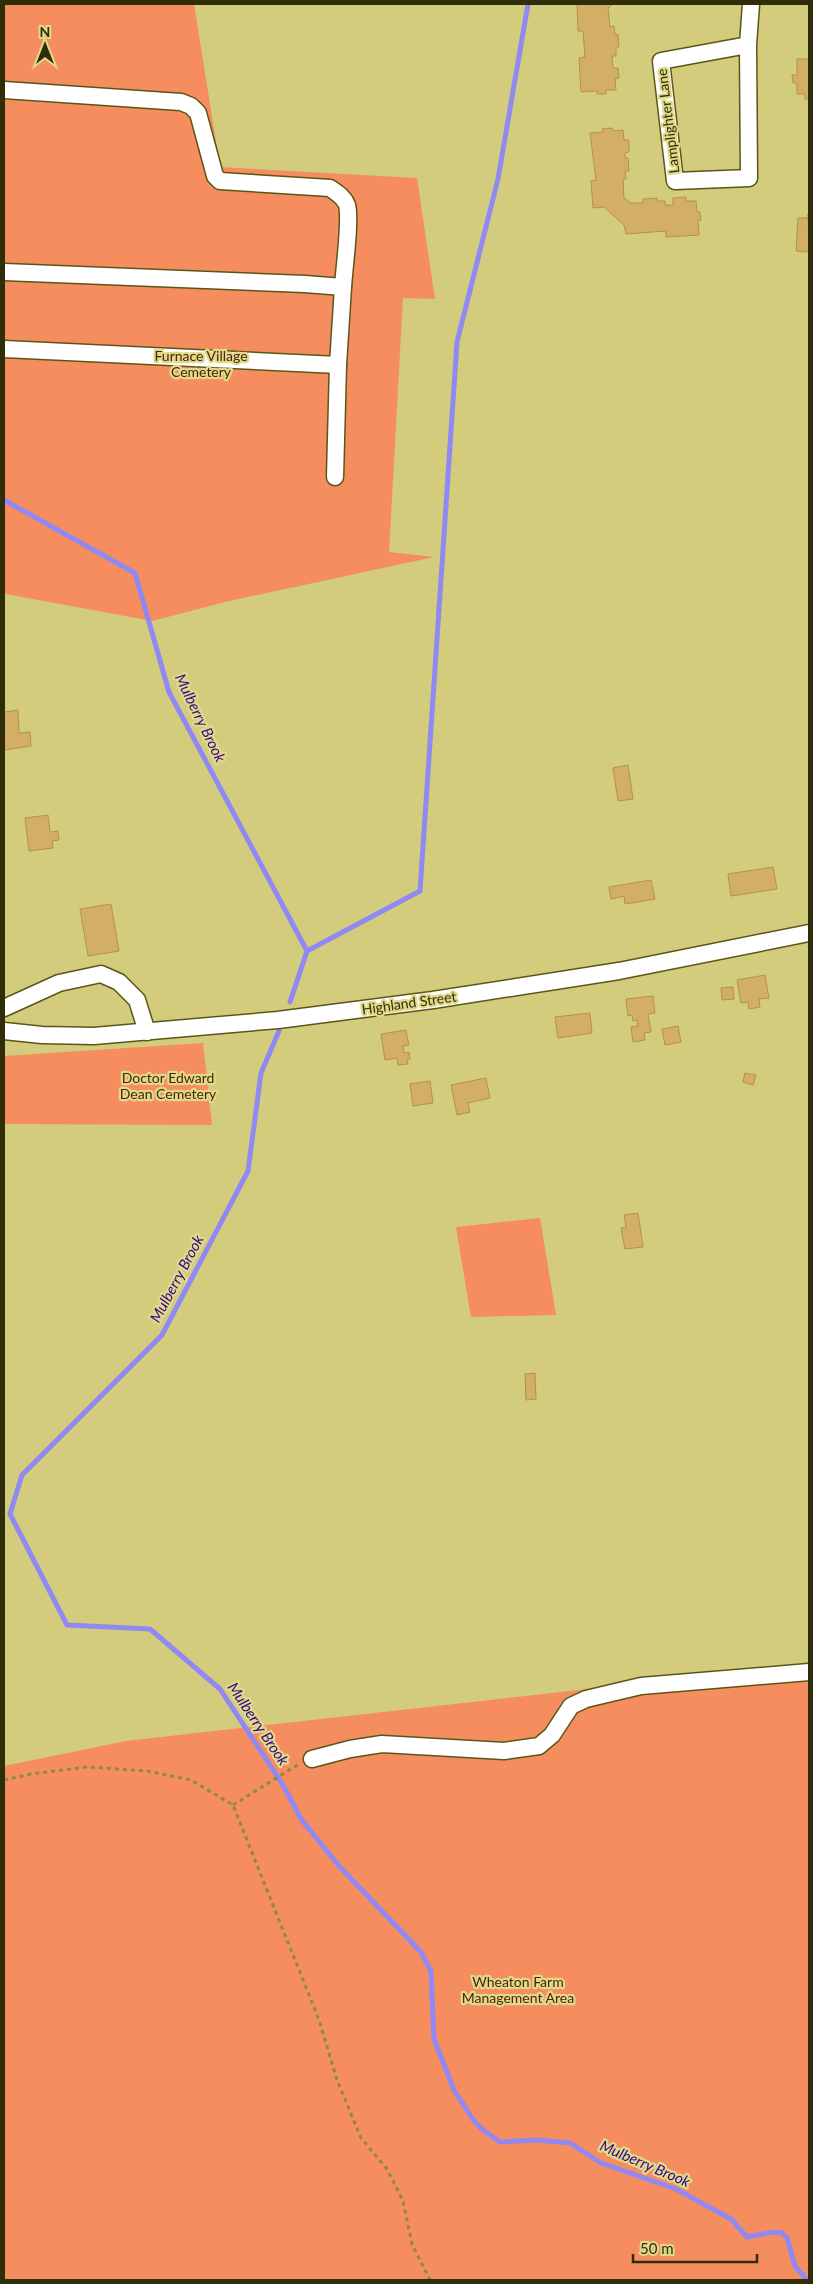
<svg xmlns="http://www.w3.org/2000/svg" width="813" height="2284" viewBox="0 0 813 2284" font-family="Lato,sans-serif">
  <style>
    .green { fill: #f58d5e }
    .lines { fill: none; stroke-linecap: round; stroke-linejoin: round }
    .stream { stroke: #9089f4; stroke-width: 5 }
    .building { fill: #d2af64; stroke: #b59248 }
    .minor-casing { stroke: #5b5617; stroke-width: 19 }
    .path { stroke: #8d894c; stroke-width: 3; stroke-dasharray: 4 4; stroke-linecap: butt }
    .minor { stroke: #fff; stroke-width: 16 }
    .labels { text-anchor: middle; stroke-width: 4.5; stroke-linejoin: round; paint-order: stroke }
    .street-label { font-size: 14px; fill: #302d0b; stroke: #dfd989 }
    .park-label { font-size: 14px; fill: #4b1f0a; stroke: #dfd989 }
    .water-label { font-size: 15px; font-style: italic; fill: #33058b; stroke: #dfd989 }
  </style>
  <rect width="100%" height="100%" fill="#d2cc7c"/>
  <g class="green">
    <polygon points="4,4 194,4 220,167 417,178 435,299 403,298 389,552 434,557 229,601 152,621 6,594 4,592"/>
    <polygon points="203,1043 212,1125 4,1124 4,1056"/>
    <polygon points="540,1218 556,1315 471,1317 456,1227"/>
    <polygon points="809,1664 809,2280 4,2280 4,1766 126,1741"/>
  </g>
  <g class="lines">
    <g class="stream">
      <polyline points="4,500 135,573 169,692 307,951 290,1002"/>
      <polyline points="307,951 420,891 457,342 498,179 528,4"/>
      <polyline points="279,1031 261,1073 248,1171 162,1335 22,1475 10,1514 67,1625 150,1629 220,1689 283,1785 301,1819 339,1866 421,1952 431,1971 434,2039 454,2090 474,2121 483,2130 500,2142 537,2140 570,2143 601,2163 676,2189 731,2219 747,2237 774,2232 782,2233 787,2238 795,2266 807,2280"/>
    </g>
  </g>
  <g class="building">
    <polygon points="577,4 613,4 608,8 610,27 614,26 615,35 618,34 619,47 616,47 616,56 612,56 613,68 618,68 619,78 615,79 616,90 606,90 606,94 597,94 597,91 581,92 579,58 585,57 583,31 578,31"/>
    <polygon points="797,59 809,59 809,99 805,99 805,94 797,94 797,83 793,83 792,75 797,75"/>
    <polygon points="612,128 613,131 623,130 624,140 629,140 629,152 625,153 625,158 628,158 629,171 625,171 626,179 623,179 624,198 631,203 643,203 643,199 657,198 657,201 665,201 665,205 673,205 673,198 686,197 686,201 696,201 697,212 700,212 701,220 698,220 699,235 666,237 666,231 626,234 624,225 604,207 593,208 591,181 596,180 590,133 603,132 602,129"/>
    <polygon points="808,214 809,252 796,251 798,218 808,218"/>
    <polygon points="4,709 5,712 18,710 19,733 30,732 31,746 4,750"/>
    <polygon points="628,765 633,799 618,801 613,768"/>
    <polygon points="48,815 50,832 58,831 59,840 52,841 53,848 29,851 25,818"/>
    <polygon points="773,867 777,889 731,896 728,874"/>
    <polygon points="651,880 655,899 625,904 624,896 611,899 609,887"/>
    <polygon points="111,904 119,951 88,956 80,909"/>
    <polygon points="765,975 769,998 759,999 760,1007 749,1009 748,1002 741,1003 737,980"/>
    <polygon points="733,987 734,999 722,1000 721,988"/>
    <polygon points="653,996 655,1013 648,1014 651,1032 644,1033 645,1040 633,1042 631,1027 638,1026 637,1020 633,1021 632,1015 628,1016 626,999"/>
    <polygon points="590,1013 592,1033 558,1038 555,1017"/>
    <polygon points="678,1026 681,1042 665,1045 662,1029"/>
    <polygon points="406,1030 409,1045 403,1046 404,1053 409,1052 410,1059 407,1060 408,1064 398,1065 397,1058 385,1060 381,1034"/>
    <polygon points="745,1073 756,1075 753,1085 743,1082"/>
    <polygon points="486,1078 490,1098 468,1103 470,1112 457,1115 451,1085"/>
    <polygon points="430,1081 433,1103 413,1106 410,1084"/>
    <polygon points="638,1213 643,1247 625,1249 621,1228 626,1227 624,1215"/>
    <polygon points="535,1373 536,1399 526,1400 525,1374"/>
  </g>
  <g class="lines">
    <g class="minor-casing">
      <g id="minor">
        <polyline points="748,45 661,61 675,181 749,178 748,45 751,4"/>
        <path d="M4 90 181 102 191 106 198 113 215 176 220 181 330 188C337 193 344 197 347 205 351 220 344 269 343 287L305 284 4 272"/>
        <polyline points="4,349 338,365 343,287"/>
        <polyline points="335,477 338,365"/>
        <polyline points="4,1008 59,983 101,974 119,982 137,1000 147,1032"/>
        <polyline points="4,1031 42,1035 94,1036 278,1020 433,1000 619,971 809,933"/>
        <polyline points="312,1759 350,1749 382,1744 504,1751 539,1746 552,1735 571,1706 586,1699 641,1686 809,1672"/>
      </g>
    </g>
    <g class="path">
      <polyline points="4,1780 31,1774 87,1767 147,1771 191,1780 233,1805 319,2020 337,2080 361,2138 387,2169 403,2201 412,2244 430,2280"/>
      <polyline points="233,1805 299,1764"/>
    </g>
    <use href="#minor" class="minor"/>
  </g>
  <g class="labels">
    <g class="street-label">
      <text transform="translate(668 121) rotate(-97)" y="5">Lamplighter Lane</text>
      <text transform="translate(409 1003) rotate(-8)" y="5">Highland Street</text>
    </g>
    <g class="park-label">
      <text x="201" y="361">Furnace Village<tspan x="201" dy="16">Cemetery</tspan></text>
      <text x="168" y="1083">Doctor Edward<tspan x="168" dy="16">Dean Cemetery</tspan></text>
      <text x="518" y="1987">Wheaton Farm<tspan x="518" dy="16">Management Area</tspan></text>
    </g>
    <g class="water-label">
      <text transform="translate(200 718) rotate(64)" y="5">Mulberry Brook</text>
      <text transform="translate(177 1279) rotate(-62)" y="5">Mulberry Brook</text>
      <text transform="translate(258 1724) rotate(56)" y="5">Mulberry Brook</text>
      <text transform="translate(645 2164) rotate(23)" y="5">Mulberry Brook</text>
    </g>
  </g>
  <rect width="813" height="2284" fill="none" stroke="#302d0b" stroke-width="10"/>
  <g transform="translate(45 45)" stroke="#dfd989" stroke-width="4" paint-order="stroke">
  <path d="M0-4L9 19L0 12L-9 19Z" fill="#302d0b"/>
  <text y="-8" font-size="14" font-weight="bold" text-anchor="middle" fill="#302d0b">N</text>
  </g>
  <path d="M633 2254v8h124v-8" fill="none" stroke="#302d0b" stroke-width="2.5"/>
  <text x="640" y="2254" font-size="15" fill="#302d0b" stroke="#dfd989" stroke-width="4" paint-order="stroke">50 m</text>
</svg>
